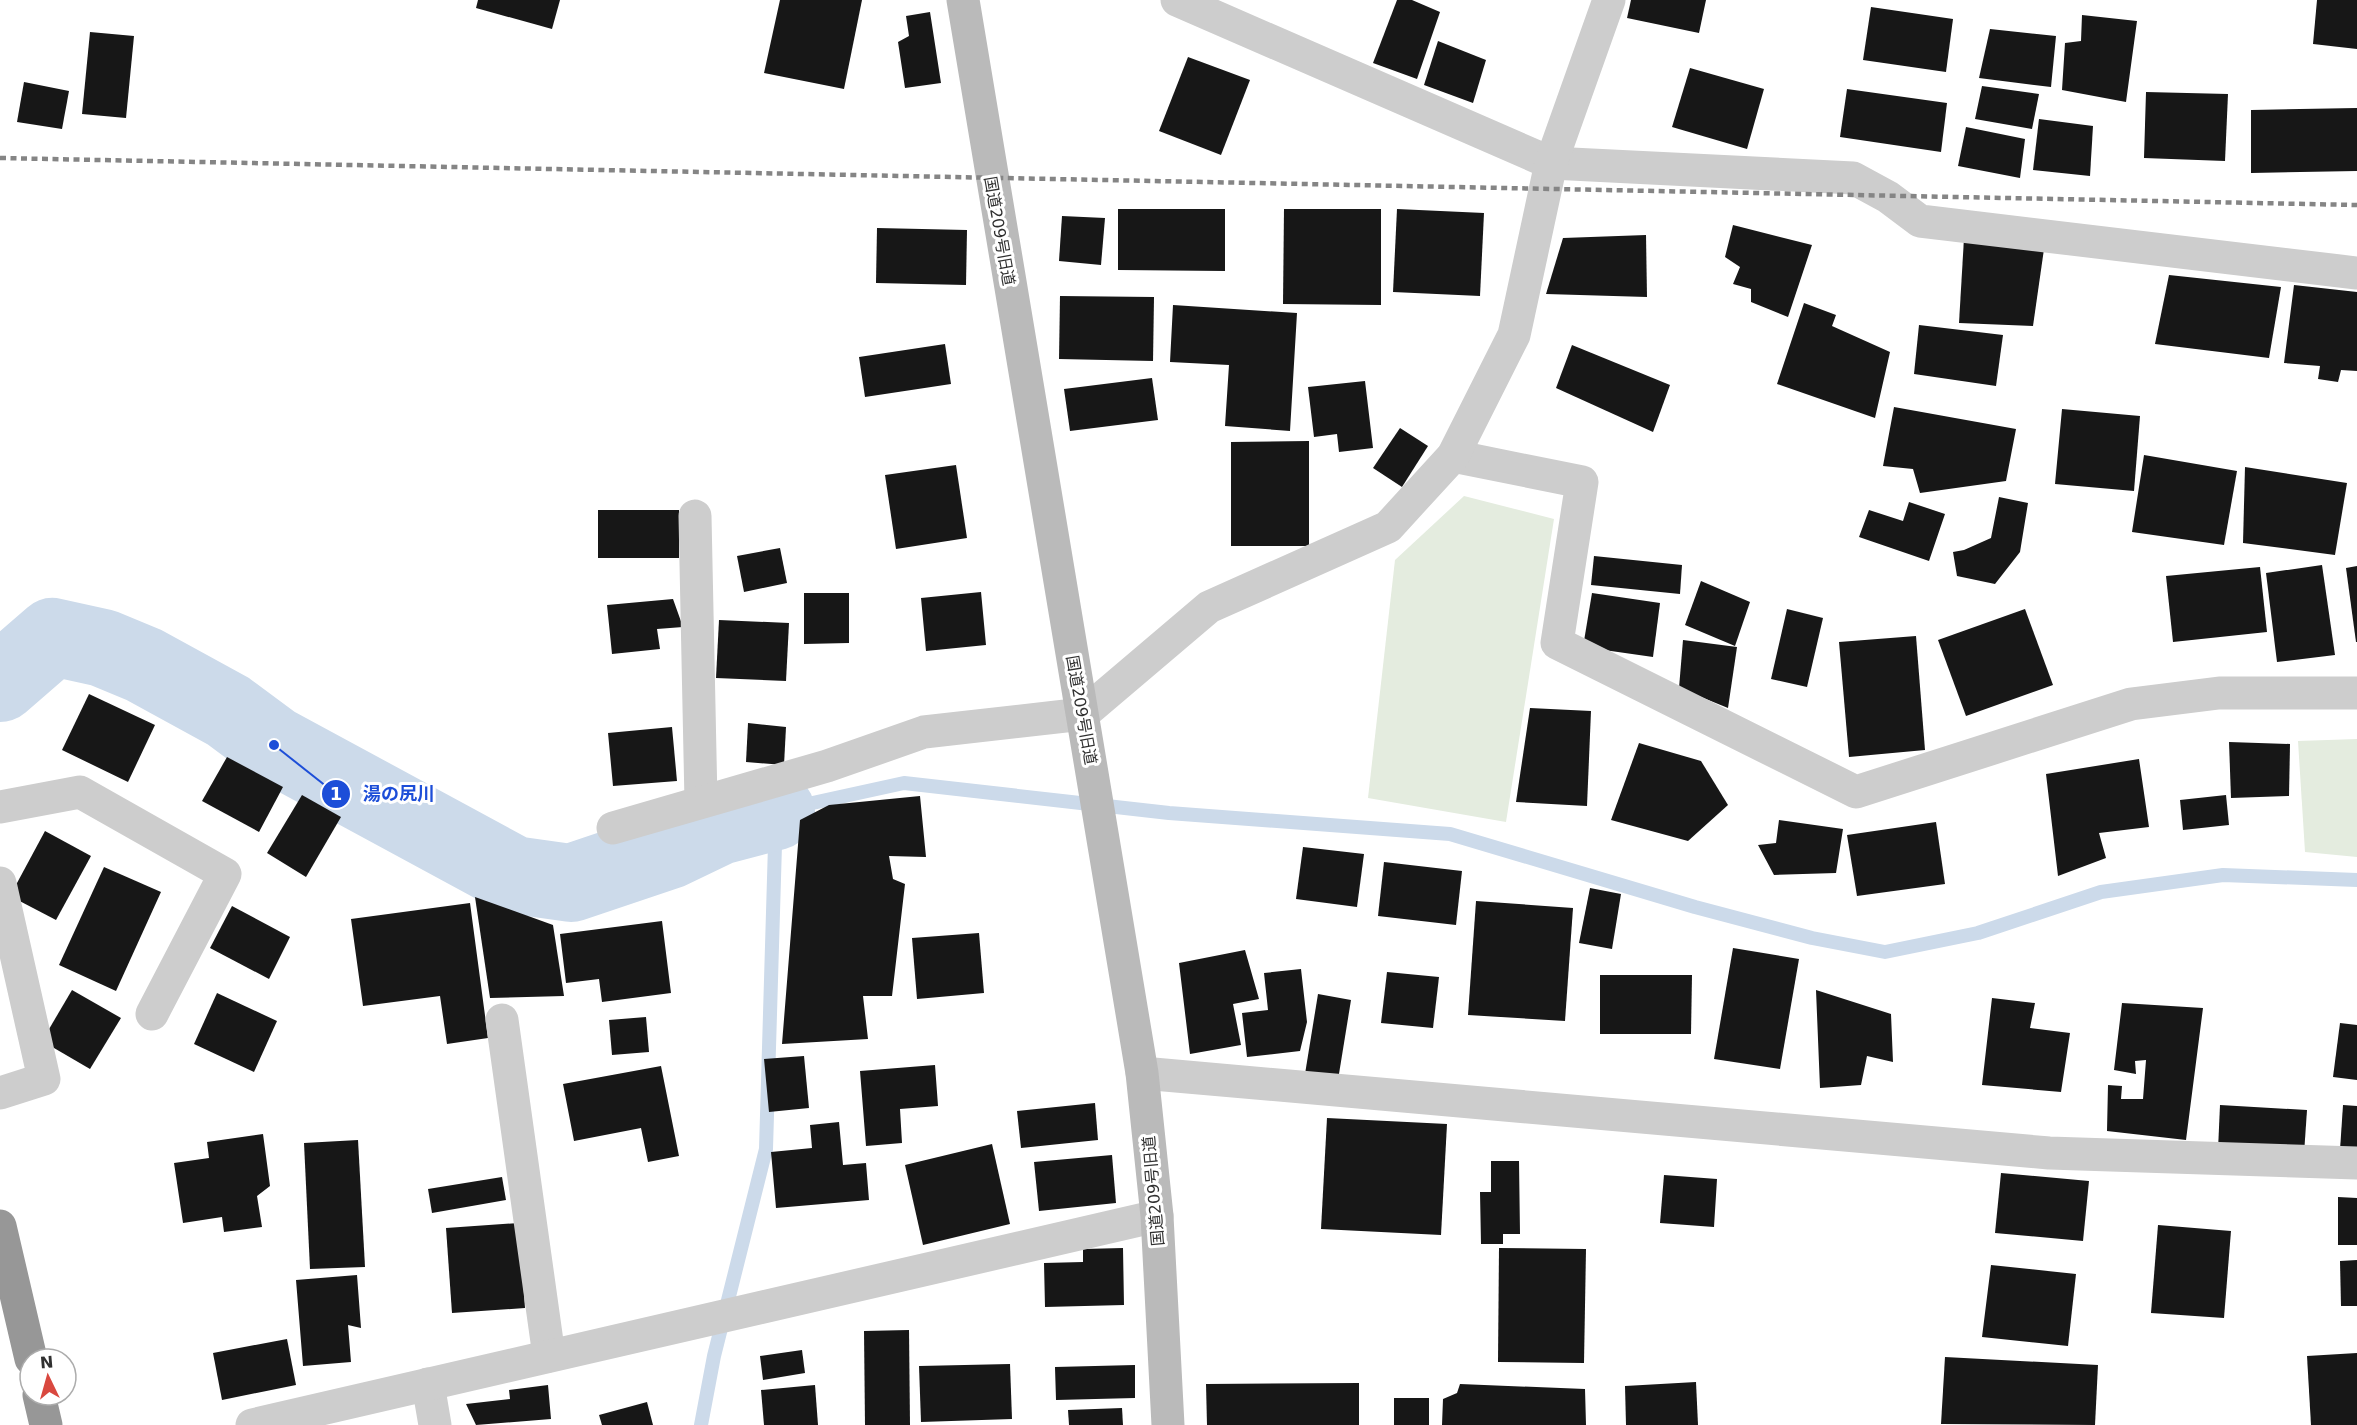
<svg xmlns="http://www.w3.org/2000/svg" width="2357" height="1425" viewBox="0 0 2357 1425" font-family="'DejaVu Sans','Noto Sans JP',sans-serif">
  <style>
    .green { fill: #e4ecdf }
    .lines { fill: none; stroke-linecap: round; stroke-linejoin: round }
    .stream { stroke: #ccdaea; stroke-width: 14 }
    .river { stroke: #ccdaea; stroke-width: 78 }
    .building { fill: #171717 }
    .street { stroke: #cdcdcd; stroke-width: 33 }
    .secondary { stroke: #bababa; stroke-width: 33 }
    .highway { stroke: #979797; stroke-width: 33 }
    .rail { stroke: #858585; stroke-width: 4.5; stroke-dasharray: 6 4.5; stroke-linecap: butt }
    .labels { text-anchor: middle; stroke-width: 6; stroke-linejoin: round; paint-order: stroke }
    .street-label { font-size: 16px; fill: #303030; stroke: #fff }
    .leader { fill: none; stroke: #1d4ed8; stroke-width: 2 }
    .callout-dot { fill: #1d4ed8; stroke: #fff; stroke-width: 2 }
    .mark-label { font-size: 18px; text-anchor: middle; font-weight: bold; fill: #fff }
    .callout-label { font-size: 18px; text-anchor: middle; font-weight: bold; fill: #1d4ed8; stroke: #fff; stroke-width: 6; stroke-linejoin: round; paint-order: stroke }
  </style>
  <rect width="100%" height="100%" fill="#fff"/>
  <g class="green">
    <polygon points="1464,496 1554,519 1506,822 1368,798 1395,560"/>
    <polygon points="2357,739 2357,857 2305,852 2298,741"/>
  </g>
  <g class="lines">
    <polyline class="stream" points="701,1425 714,1356 766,1149 776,811 904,783 1169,813 1450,834 1695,907 1812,938 1885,952 1978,933 2101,892 2223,875 2357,880"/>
    <polyline class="river" points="0,683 53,637 103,648 144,665 228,711 274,745 514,875 571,883 669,850 719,826 776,811"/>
  </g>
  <g class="building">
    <polygon points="478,0 560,0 552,29 476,8"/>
    <polygon points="780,0 862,0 844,89 764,73"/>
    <polygon points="1397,0 1412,0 1440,12 1417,79 1373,63"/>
    <polygon points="1631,0 1706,0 1699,33 1627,18"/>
    <polygon points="2317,0 2357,0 2357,49 2313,44"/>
    <polygon points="1871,7 1953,19 1946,72 1863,60"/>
    <polygon points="930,12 941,83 905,88 898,42 909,36 906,16"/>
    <polygon points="2082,15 2137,21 2126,102 2062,90 2065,43 2081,41"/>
    <polygon points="1990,29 2056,36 2051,87 1979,78"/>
    <polygon points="90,32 134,36 126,118 82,114"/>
    <polygon points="1438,41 1486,60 1473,103 1424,85"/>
    <polygon points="1188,57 1250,80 1221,155 1159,131"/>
    <polygon points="1690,68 1764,89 1747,149 1672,127"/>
    <polygon points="24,82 69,91 62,129 17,122"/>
    <polygon points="1982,86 2039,94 2032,129 1975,119"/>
    <polygon points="1847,89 1947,103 1941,152 1840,137"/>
    <polygon points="2146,92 2228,94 2225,161 2144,158"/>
    <polygon points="2357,108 2357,171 2251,173 2251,110"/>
    <polygon points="2039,119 2093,126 2090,176 2033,170"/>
    <polygon points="1966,127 2025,139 2020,178 1958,166"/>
    <polygon points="1118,209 1225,209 1225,271 1118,270"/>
    <polygon points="1284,209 1381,209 1381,305 1283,304"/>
    <polygon points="1397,209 1484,213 1480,296 1393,292"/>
    <polygon points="1062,216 1105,218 1101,265 1059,261"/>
    <polygon points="1733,225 1812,245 1788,317 1751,302 1751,289 1733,284 1740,267 1725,257"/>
    <polygon points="877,228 967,230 966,285 876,283"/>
    <polygon points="1646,235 1647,297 1546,294 1563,238"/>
    <polygon points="1964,238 2044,249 2033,326 1959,323"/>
    <polygon points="2169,275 2281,287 2269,358 2155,344"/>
    <polygon points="2294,285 2357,292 2357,371 2341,370 2338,382 2318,379 2320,366 2284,363"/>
    <polygon points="1060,296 1154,297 1153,361 1059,359"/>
    <polygon points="1804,303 1836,315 1832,326 1890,352 1875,418 1777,384"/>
    <polygon points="1173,305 1297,313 1290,431 1225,426 1229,365 1170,362"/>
    <polygon points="1919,325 2003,335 1996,386 1914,374"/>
    <polygon points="945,344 951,384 865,397 859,357"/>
    <polygon points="1572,345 1670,385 1653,432 1556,388"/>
    <polygon points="1152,378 1158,420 1070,431 1064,389"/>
    <polygon points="1365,381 1373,448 1339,452 1337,434 1314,437 1308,387"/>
    <polygon points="1894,407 2016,429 2006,481 1920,493 1913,469 1883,466"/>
    <polygon points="2062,409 2140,416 2134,491 2055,484"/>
    <polygon points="1400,428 1428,446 1402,487 1373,468"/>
    <polygon points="1309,441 1309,546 1231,546 1231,442"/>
    <polygon points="2144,455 2237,471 2224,545 2132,532"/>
    <polygon points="956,465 967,538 896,549 885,475"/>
    <polygon points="2245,467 2347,483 2335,555 2243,543"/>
    <polygon points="1999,497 2028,503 2020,552 1995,584 1957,576 1953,552 1964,550 1991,538"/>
    <polygon points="1909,502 1945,514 1929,561 1859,537 1869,510 1903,521"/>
    <rect x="598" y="510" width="81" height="48"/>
    <polygon points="780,548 787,583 744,592 737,556"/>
    <polygon points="1594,556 1682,565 1680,594 1591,585"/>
    <polygon points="2322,565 2335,655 2277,662 2266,573"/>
    <polygon points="2357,566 2357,642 2356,642 2346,568"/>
    <polygon points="2260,567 2267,632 2173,642 2166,576"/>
    <polygon points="1701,581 1750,602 1735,646 1685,625"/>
    <polygon points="981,592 986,645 926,651 921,598"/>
    <polygon points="804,593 849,593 849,643 804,644"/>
    <polygon points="1592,593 1660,603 1653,657 1583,647"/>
    <polygon points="673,599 683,627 657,629 660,649 612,654 607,605"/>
    <polygon points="1787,609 1823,618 1807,687 1771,679"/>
    <polygon points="2025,609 2053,685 1966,716 1938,640"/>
    <polygon points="719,620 789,623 786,681 716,678"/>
    <polygon points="1916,636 1925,750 1849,757 1839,642"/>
    <polygon points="1683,640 1737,647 1728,708 1679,688"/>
    <polygon points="89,694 155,725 128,782 62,750"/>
    <polygon points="1530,708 1591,711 1587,806 1516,802"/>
    <polygon points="748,723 786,727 784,765 746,762"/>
    <polygon points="672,727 677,781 613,786 608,733"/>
    <polygon points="2229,742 2290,744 2289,796 2231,798"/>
    <polygon points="1639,743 1701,761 1728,805 1688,841 1611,820"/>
    <polygon points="227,757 283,787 259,832 202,801"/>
    <polygon points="2139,759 2149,827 2099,833 2106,858 2058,876 2046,774"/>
    <polygon points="302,795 341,817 306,877 267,853"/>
    <polygon points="2226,795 2229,825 2183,830 2180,800"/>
    <polygon points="920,796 926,857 889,856 893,879 905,884 892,996 863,996 868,1039 782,1044 800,820 829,805"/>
    <polygon points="1779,820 1843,829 1836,873 1774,875 1758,845 1776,843"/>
    <polygon points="1936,822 1945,884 1857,896 1847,835"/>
    <polygon points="45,831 91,856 56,920 10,896"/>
    <polygon points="1303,847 1364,854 1357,907 1296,899"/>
    <polygon points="1384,862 1462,871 1456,925 1378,916"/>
    <polygon points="104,867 161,892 116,991 59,965"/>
    <polygon points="1590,888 1621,894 1612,949 1579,943"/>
    <polygon points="475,897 553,925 564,996 490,998"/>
    <polygon points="1476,901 1573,908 1565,1021 1468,1015"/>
    <polygon points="470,903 488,1038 447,1044 440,996 363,1006 351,919"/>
    <polygon points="232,906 290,937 269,979 210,948"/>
    <polygon points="662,921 671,993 602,1002 599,979 566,983 560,934"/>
    <polygon points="979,933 984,993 917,999 912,938"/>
    <polygon points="1733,948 1799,959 1780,1069 1714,1059"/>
    <polygon points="1245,950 1259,999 1233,1004 1241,1045 1190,1054 1179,963"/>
    <polygon points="1301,969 1307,1022 1300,1051 1247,1057 1242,1013 1268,1010 1264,973"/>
    <polygon points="1387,972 1439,977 1433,1028 1381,1023"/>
    <polygon points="1600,975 1692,975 1691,1034 1600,1034"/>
    <polygon points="72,990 121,1018 90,1069 42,1041"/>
    <polygon points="1816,990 1891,1014 1893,1062 1867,1056 1861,1085 1820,1088"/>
    <polygon points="217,993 277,1021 254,1072 194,1044"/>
    <polygon points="1318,994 1351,1000 1338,1080 1305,1074"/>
    <polygon points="1992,998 2035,1003 2030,1028 2070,1033 2061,1092 1982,1085"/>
    <polygon points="2122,1003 2203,1008 2186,1140 2107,1131 2108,1085 2122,1086 2121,1099 2143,1099 2146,1060 2135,1061 2136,1074 2114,1070"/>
    <polygon points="646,1017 649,1052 612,1055 609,1020"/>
    <polygon points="2340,1023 2357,1025 2357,1080 2333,1077"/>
    <polygon points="804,1056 809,1108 769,1112 764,1059"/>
    <polygon points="935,1065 938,1106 900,1109 902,1143 866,1146 860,1071"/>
    <polygon points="661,1066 679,1156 648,1162 641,1128 574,1141 563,1084"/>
    <polygon points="1095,1103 1098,1140 1021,1148 1017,1111"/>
    <polygon points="2220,1105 2307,1110 2304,1154 2218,1150"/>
    <polygon points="2343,1105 2357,1106 2357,1151 2340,1150"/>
    <polygon points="1327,1118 1447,1124 1441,1235 1321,1229"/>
    <polygon points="839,1122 843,1165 866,1163 869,1200 776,1208 771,1152 812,1148 810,1125"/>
    <polygon points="263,1134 270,1186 257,1196 262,1227 224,1232 222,1217 183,1223 174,1163 209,1158 207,1142"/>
    <polygon points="358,1140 365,1267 310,1269 304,1143"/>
    <polygon points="992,1144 1010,1224 923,1245 905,1165"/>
    <polygon points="1112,1155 1116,1203 1039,1211 1034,1162"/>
    <polygon points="1491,1161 1519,1161 1520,1234 1503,1234 1503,1244 1481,1244 1480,1192 1491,1192"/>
    <polygon points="2001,1173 2089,1181 2083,1241 1995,1233"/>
    <polygon points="1664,1175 1717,1179 1714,1227 1660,1223"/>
    <polygon points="502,1177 506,1200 432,1213 428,1189"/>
    <polygon points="2338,1197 2357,1198 2357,1245 2338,1245"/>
    <polygon points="519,1223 525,1308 452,1313 446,1228"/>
    <polygon points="2158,1225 2231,1231 2224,1318 2151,1313"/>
    <polygon points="1123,1248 1124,1305 1045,1307 1044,1263 1083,1262 1083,1249"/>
    <polygon points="1499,1248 1586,1249 1584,1363 1498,1362"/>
    <polygon points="2357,1260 2357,1306 2341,1306 2340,1261"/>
    <polygon points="1991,1265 2076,1274 2068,1346 1982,1337"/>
    <polygon points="357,1275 361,1328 348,1325 351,1362 303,1366 296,1280"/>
    <polygon points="909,1330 910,1425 865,1425 864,1331"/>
    <polygon points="287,1339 296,1385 222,1400 213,1353"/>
    <polygon points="802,1350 805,1373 763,1380 760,1356"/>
    <polygon points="2357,1353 2357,1425 2311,1425 2307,1356"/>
    <polygon points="1945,1357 2098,1365 2095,1425 1941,1424"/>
    <polygon points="1010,1364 1012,1419 921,1422 919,1366"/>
    <polygon points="1135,1365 1135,1398 1056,1400 1055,1367"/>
    <polygon points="1696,1382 1698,1425 1626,1425 1625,1386"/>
    <polygon points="1359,1383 1359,1425 1207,1425 1206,1384"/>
    <polygon points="1460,1384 1585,1389 1586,1425 1442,1425 1443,1399 1457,1393"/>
    <polygon points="548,1385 551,1419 476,1425 466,1404 510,1399 509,1390"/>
    <polygon points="815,1385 818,1425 764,1425 761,1390"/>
    <rect x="1394" y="1398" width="35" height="27"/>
    <polygon points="647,1402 653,1425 602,1425 599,1415"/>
    <polygon points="1122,1408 1123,1425 1069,1425 1068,1410"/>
  </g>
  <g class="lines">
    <g class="street">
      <polyline points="1177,0 1551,163 1853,178 1888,197 1920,221 2357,273"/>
      <polyline points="1453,456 1582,482 1557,643 1856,792 2131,704 2219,693 2357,693"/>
      <polyline points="695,516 701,802"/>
      <polyline points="0,807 80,792 225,874 152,1014"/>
      <polyline points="613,828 827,766 924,732 1083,714 1209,607 1388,527 1453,456 1514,335 1551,163 1609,0"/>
      <polyline points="0,883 44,1079 0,1093"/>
      <polyline points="502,1020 549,1356"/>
      <polyline points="1142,1073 2049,1153 2357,1163"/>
      <polyline points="428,1384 435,1425"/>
      <polyline points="252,1425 1157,1216"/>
    </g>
    <polyline class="secondary" points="963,0 1142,1073 1157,1216 1168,1425"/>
    <g class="highway">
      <polyline points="0,1226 31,1359"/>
      <polyline points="39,1395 46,1425"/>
    </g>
    <polyline class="rail" points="0,158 2357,205"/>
  </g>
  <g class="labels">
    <g class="street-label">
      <text transform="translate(1000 231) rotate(80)" y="6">国道209号旧道</text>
      <text transform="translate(1082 710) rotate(80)" y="6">国道209号旧道</text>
      <text transform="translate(1153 1191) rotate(-95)" y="6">国道209号旧道</text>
    </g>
  </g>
  <path class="leader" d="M274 745L336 794"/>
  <g class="callout-dot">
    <circle cx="274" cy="745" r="6"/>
    <circle cx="336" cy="794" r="15"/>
  </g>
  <g class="mark-label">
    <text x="336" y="800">1</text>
  </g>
  <g class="callout-label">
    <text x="399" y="800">湯の尻川</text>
  </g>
  <g transform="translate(48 1377) rotate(355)"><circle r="28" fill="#ffffff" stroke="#acacac" stroke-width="1.5"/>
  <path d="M0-4.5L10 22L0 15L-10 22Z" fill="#d9483f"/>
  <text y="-9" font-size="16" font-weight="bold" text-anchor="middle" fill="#303030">N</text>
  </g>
</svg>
